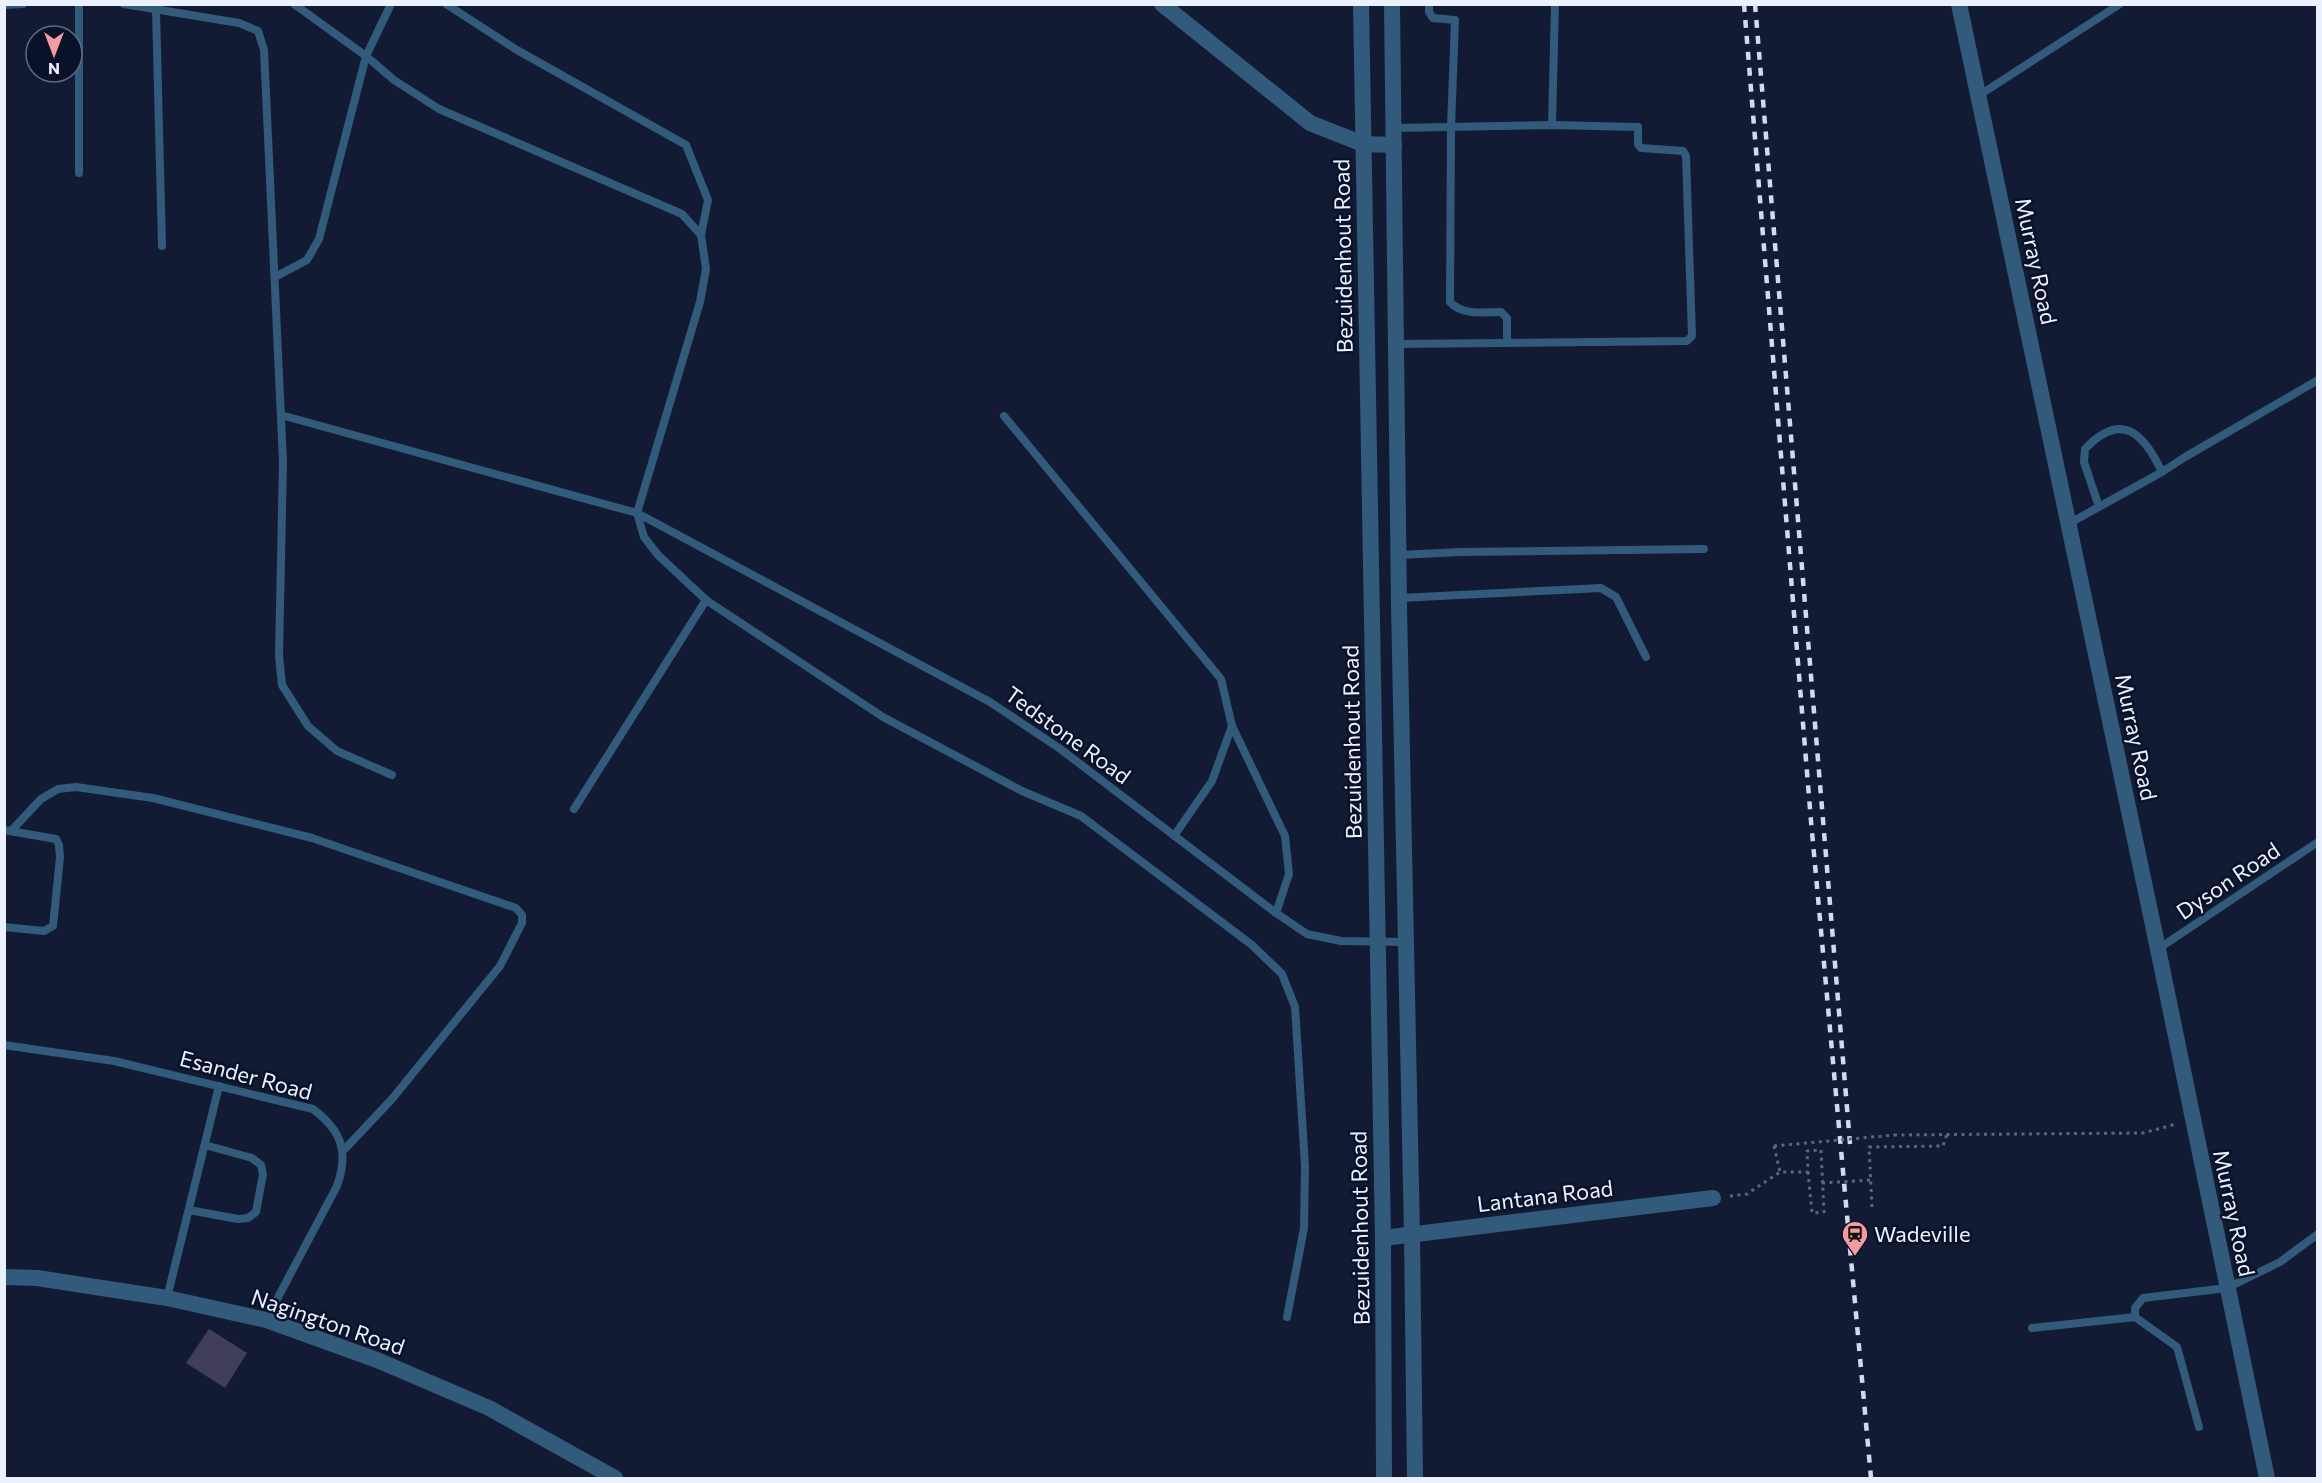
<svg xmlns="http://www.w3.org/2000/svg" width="2322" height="1483" viewBox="0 0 2322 1483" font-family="Commissioner,sans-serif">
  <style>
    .building { fill: #413e5b }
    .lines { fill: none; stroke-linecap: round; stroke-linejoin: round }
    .path { stroke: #5e667b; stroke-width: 3; stroke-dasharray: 3 4.5; stroke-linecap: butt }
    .service { stroke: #325a7b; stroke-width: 8 }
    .minor { stroke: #325a7b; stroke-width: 16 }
    .rail { stroke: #d3dae9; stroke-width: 4.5; stroke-dasharray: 8 8; stroke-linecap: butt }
    .path-bridge { stroke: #5e667b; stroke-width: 3; stroke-dasharray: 3 4.5; stroke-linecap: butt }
    .labels { text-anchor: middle; stroke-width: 5; stroke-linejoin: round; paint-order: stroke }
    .street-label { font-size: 22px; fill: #ebf1ff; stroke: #091229 }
    .poi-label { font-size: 22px; fill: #ebf1ff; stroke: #091229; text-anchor: start }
  </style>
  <rect width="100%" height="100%" fill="#121b33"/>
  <polygon class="building" points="209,1329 247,1353 225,1388 186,1363"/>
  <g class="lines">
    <g class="path">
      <polyline points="1894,1135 2143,1133 2176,1124"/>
      <polyline points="1774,1146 1780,1172"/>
      <polyline points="1730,1196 1747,1194 1780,1172 1808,1172 1807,1151 1821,1150 1824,1212 1812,1213 1808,1172"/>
      <polyline points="1872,1207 1869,1147 1943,1146 1947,1134"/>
    </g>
    <g class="service">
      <polyline points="79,4 79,173"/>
      <polyline points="124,4 239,23 258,31 264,50 283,462 279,656 282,685 308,726 337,751 392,775"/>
      <polyline points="294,4 366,56 394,80 439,109 682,214 701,235 706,269 700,302 637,513 644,537 658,555 706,600 883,717 1022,791 1081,816 1252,945 1282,974 1295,1007 1305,1166 1304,1228 1287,1317"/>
      <polyline points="446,4 517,50 686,145 708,200 701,235"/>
      <path d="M1429 4V12L1433 18 1455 20 1451 128 1450 302C1463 316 1483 312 1501 312L1507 318V343"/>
      <polyline points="4,5 23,4"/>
      <polyline points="156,10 162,246"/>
      <polyline points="1978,96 2120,4"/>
      <polyline points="1552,125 1555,4"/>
      <polyline points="1394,128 1552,125 1638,127 1638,144 1641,148 1683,151 1686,156 1692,336 1687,341 1396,344"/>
      <polyline points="275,277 307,260 319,239 366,56 391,4"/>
      <polyline points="281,415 637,513 990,702 1059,748 1276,913 1307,934 1341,941 1405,942"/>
      <polyline points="1004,416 1221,679 1232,726 1212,781 1174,836"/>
      <path d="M2099 507 2084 462 2085 449C2122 410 2144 434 2162 472"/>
      <polyline points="2068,524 2162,472 2185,457 2318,380"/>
      <polyline points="1399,555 1461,552 1704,549"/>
      <polyline points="1399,598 1601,588 1616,597 1646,657"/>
      <polyline points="1232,726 1285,836 1289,874 1276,913"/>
      <polyline points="574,809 706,600"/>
      <polyline points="4,830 56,839 59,845 60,857 53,926 44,931 4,927"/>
      <polyline points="12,830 41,799 58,789 76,787 153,798 312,838 516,908 522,915 522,923 500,966 392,1099 343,1151"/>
      <polyline points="2158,949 2318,842"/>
      <path d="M4 1045 114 1061 313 1109C342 1131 349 1152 337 1186L266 1320"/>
      <polyline points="189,1210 238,1219 248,1218 256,1212 263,1174 261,1165 252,1158 205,1145"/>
      <polyline points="167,1298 219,1086"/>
      <polyline points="2032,1328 2135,1317"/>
      <polyline points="2199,1427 2177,1347 2135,1317 2135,1308 2143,1298 2227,1288 2280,1262 2318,1234"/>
    </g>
    <g class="minor">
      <polyline points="1162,4 1310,123 1363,144 1394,145"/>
      <polyline points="1361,4 1383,1238 1384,1478"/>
      <polyline points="1392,4 1399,606 1412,1235 1415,1478"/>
      <polyline points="1959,4 2158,949 2267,1478"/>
      <polyline points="1383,1238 1713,1198"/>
      <polyline points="4,1277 37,1278 167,1298 266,1320 377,1360 489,1408 615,1478"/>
    </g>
    <g class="rail">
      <polyline points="1744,4 1811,821 1871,1478"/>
      <polyline points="1755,4 1850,1144"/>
    </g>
    <g class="path-bridge">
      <polyline points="1774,1146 1894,1135"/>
      <polyline points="1822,1183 1871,1180"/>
    </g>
  </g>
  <defs>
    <g id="station-pin" transform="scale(1.35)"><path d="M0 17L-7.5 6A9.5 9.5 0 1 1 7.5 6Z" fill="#f49aa1" stroke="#091229"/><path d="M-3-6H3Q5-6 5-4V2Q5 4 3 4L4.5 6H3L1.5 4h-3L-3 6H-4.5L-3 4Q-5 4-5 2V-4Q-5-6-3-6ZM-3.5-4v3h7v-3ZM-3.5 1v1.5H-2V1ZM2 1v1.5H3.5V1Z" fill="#111"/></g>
  </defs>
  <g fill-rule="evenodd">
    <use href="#station-pin" x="1855" y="1234"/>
  </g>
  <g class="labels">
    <g class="street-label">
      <text transform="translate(1343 256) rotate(-91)" y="8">Bezuidenhout Road</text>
      <text transform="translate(2036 261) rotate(78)" y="8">Murray Road</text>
      <text transform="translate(1068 735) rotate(36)" y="8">Tedstone Road</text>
      <text transform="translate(2136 737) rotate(78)" y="8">Murray Road</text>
      <text transform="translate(1352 742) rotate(-91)" y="8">Bezuidenhout Road</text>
      <text transform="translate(2228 881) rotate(-34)" y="8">Dyson Road</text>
      <text transform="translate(246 1075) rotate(15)" y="8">Esander Road</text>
      <text transform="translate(1545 1196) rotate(-7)" y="8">Lantana Road</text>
      <text transform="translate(2234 1213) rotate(78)" y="8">Murray Road</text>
      <text transform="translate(1360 1228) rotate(-91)" y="8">Bezuidenhout Road</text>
      <text transform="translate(328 1322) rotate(19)" y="8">Nagington Road</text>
    </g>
    <g class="poi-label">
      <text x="1874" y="1242">Wadeville</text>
    </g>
  </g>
  <rect width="2322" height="1483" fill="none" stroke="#ebf1ff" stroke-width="12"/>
  <g transform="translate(54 54) rotate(180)"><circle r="28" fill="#091229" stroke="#636b7f" stroke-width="1.5"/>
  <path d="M0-4.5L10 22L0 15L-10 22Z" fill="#f49aa1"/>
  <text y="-9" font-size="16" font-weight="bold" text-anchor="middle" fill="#ebf1ff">N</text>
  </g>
</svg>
